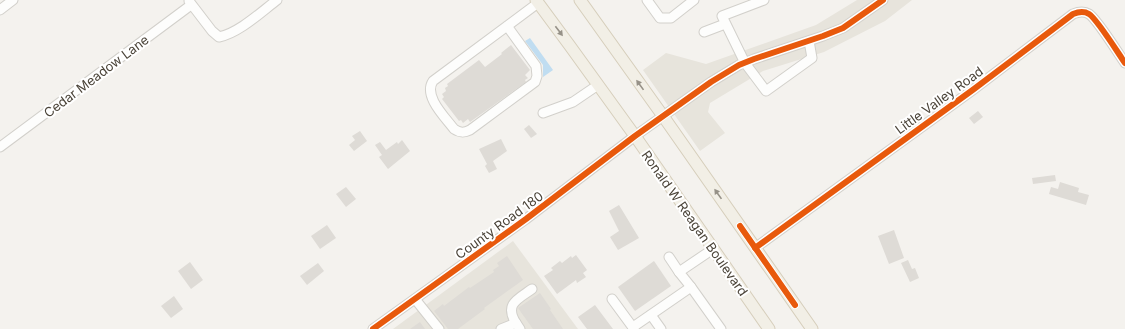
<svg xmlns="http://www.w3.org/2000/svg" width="1125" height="329" viewBox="0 0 1125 329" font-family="Inter,sans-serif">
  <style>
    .residential { fill: #e7e4dc }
    .water { fill: #c0ddf1 }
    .building { fill: #dedbd6 }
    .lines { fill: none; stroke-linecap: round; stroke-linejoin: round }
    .minor-casing { stroke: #d2d0cb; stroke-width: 11 }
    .major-casing { stroke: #d6cebb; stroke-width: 13 }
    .minor { stroke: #fdfdfc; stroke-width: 9 }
    .major { stroke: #f2efe6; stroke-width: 11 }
    .cycleway-casing { stroke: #fff; stroke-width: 8 }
    .cycleway { stroke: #e8590c; stroke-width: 6 }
    .oneway { fill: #969187 }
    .labels { text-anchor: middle; stroke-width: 4; stroke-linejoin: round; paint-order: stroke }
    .street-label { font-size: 13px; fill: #4b4439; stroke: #fff }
  </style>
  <rect width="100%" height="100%" fill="#f4f2ee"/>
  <g class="residential">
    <polygon points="857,0 912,0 885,21 824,52 763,71 710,103 708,112 725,133 700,151 643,70 666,53 706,64 816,25"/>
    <polygon points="513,241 578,329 393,329"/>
  </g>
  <polygon class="water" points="530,38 553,70 543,77 543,65 525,41"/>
  <g class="building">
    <polygon points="511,45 530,70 525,75 528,78 525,80 526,82 470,122 468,119 463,123 461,120 459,121 442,99 444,97 442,94 446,91 445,88 448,86 447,84 479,60 485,67 502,54 501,53"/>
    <polygon points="978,111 983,117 974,124 969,118"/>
    <polygon points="529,125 537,134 531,138 524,129"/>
    <polygon points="360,131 367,141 354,151 349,145 355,140 352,136"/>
    <polygon points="501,139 507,151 493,161 497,169 489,173 485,166 487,164 479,149"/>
    <polygon points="402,140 410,151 388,169 379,157 382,155 375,145 380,142 386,150 397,142 398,144"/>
    <polygon points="1055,175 1056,181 1033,184 1032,178"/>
    <polygon points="1060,182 1079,188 1078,192 1089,195 1086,205 1049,194 1051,187 1058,189"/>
    <polygon points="346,187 356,199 346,207 336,194"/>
    <polygon points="619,205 639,238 618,250 610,237 619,231 609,211"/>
    <polygon points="327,225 336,238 320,249 311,236"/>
    <polygon points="894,230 904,258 889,264 878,236"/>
    <polygon points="576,255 587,270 583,273 586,277 577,283 576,280 557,294 544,276 553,270 551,268 560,261 562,263 571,256 572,258"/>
    <polygon points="507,256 523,280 484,308 485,309 458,329 448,329 434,311 443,304 444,306 469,287 470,288 494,272 493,270 499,266 497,263"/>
    <polygon points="908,260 912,269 915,268 919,278 910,282 901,263"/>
    <polygon points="654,261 671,286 635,311 618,287"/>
    <polygon points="190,262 203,280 191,289 178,271"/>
    <polygon points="318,263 324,271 307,285 300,276"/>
    <polygon points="540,293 551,309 550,310 563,329 533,329 518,308"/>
    <polygon points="174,296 183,309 171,318 161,306"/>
    <polygon points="595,305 613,329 587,329 578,317"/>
    <polygon points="420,322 425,329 410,329"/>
  </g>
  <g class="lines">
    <g class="minor-casing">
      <g id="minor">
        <polyline points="647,0 660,18 671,18 694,0"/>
        <polyline points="764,0 722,16 745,63 766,91 812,58 809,41"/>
        <path d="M189 1 212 31 219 37C239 33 261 12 277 0"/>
        <polyline points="0,10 13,0"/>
        <path d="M507 26 536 66 537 76 535 82 470 130C464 133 460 133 454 129 445 117 423 96 433 81L538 3"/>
        <polyline points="704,32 725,24"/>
        <polyline points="543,113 573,102 598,85"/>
        <polyline points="0,147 191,5"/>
        <path d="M755 248 974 89 1073 14C1078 12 1084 11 1089 14 1097 19 1118 53 1125 63"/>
        <polyline points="669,257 679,272"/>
        <polyline points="691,287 721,329"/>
        <polyline points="415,299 439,329"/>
        <polyline points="612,299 634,329"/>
        <polyline points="651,315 661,329"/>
        <path d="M516 323C504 304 518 299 532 289"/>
        <polyline points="633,327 691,287 679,272 713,249"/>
        <polyline points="373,329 526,219 635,136 711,82 739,65 754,59 823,36 843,28 883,0"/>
        <polyline points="501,329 516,323 520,329"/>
      </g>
    </g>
    <g class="major-casing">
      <g id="major">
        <polyline points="536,0 570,46 635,136 769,329"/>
        <polyline points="580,0 663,116 812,329"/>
      </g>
    </g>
    <use href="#minor" class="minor"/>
    <use href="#major" class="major"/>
    <g class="cycleway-casing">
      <g id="cycleway">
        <polyline points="740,226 795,305"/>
        <path d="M755 248 974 89 1073 14C1078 12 1084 11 1089 14 1097 19 1118 53 1125 63"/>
        <polyline points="373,329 526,219 635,136 711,82 739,65 754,59 823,36 843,28 883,0"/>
      </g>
    </g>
    <use href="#cycleway" class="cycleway"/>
  </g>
  <defs><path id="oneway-solid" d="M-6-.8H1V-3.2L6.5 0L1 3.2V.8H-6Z"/></defs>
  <g class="oneway">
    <use href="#oneway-solid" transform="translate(559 31) rotate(53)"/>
    <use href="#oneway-solid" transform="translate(640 85) rotate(-126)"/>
    <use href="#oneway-solid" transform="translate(718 194) rotate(-125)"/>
  </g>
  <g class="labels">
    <g class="street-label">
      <text transform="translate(96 76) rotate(-37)" y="5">Cedar Meadow Lane</text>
      <text transform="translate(939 100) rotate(-36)" y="5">Little Valley Road</text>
      <text transform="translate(695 223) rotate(55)" y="5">Ronald W Reagan Boulevard</text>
      <text transform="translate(499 225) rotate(-36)" y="5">County Road 180</text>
    </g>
  </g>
</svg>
